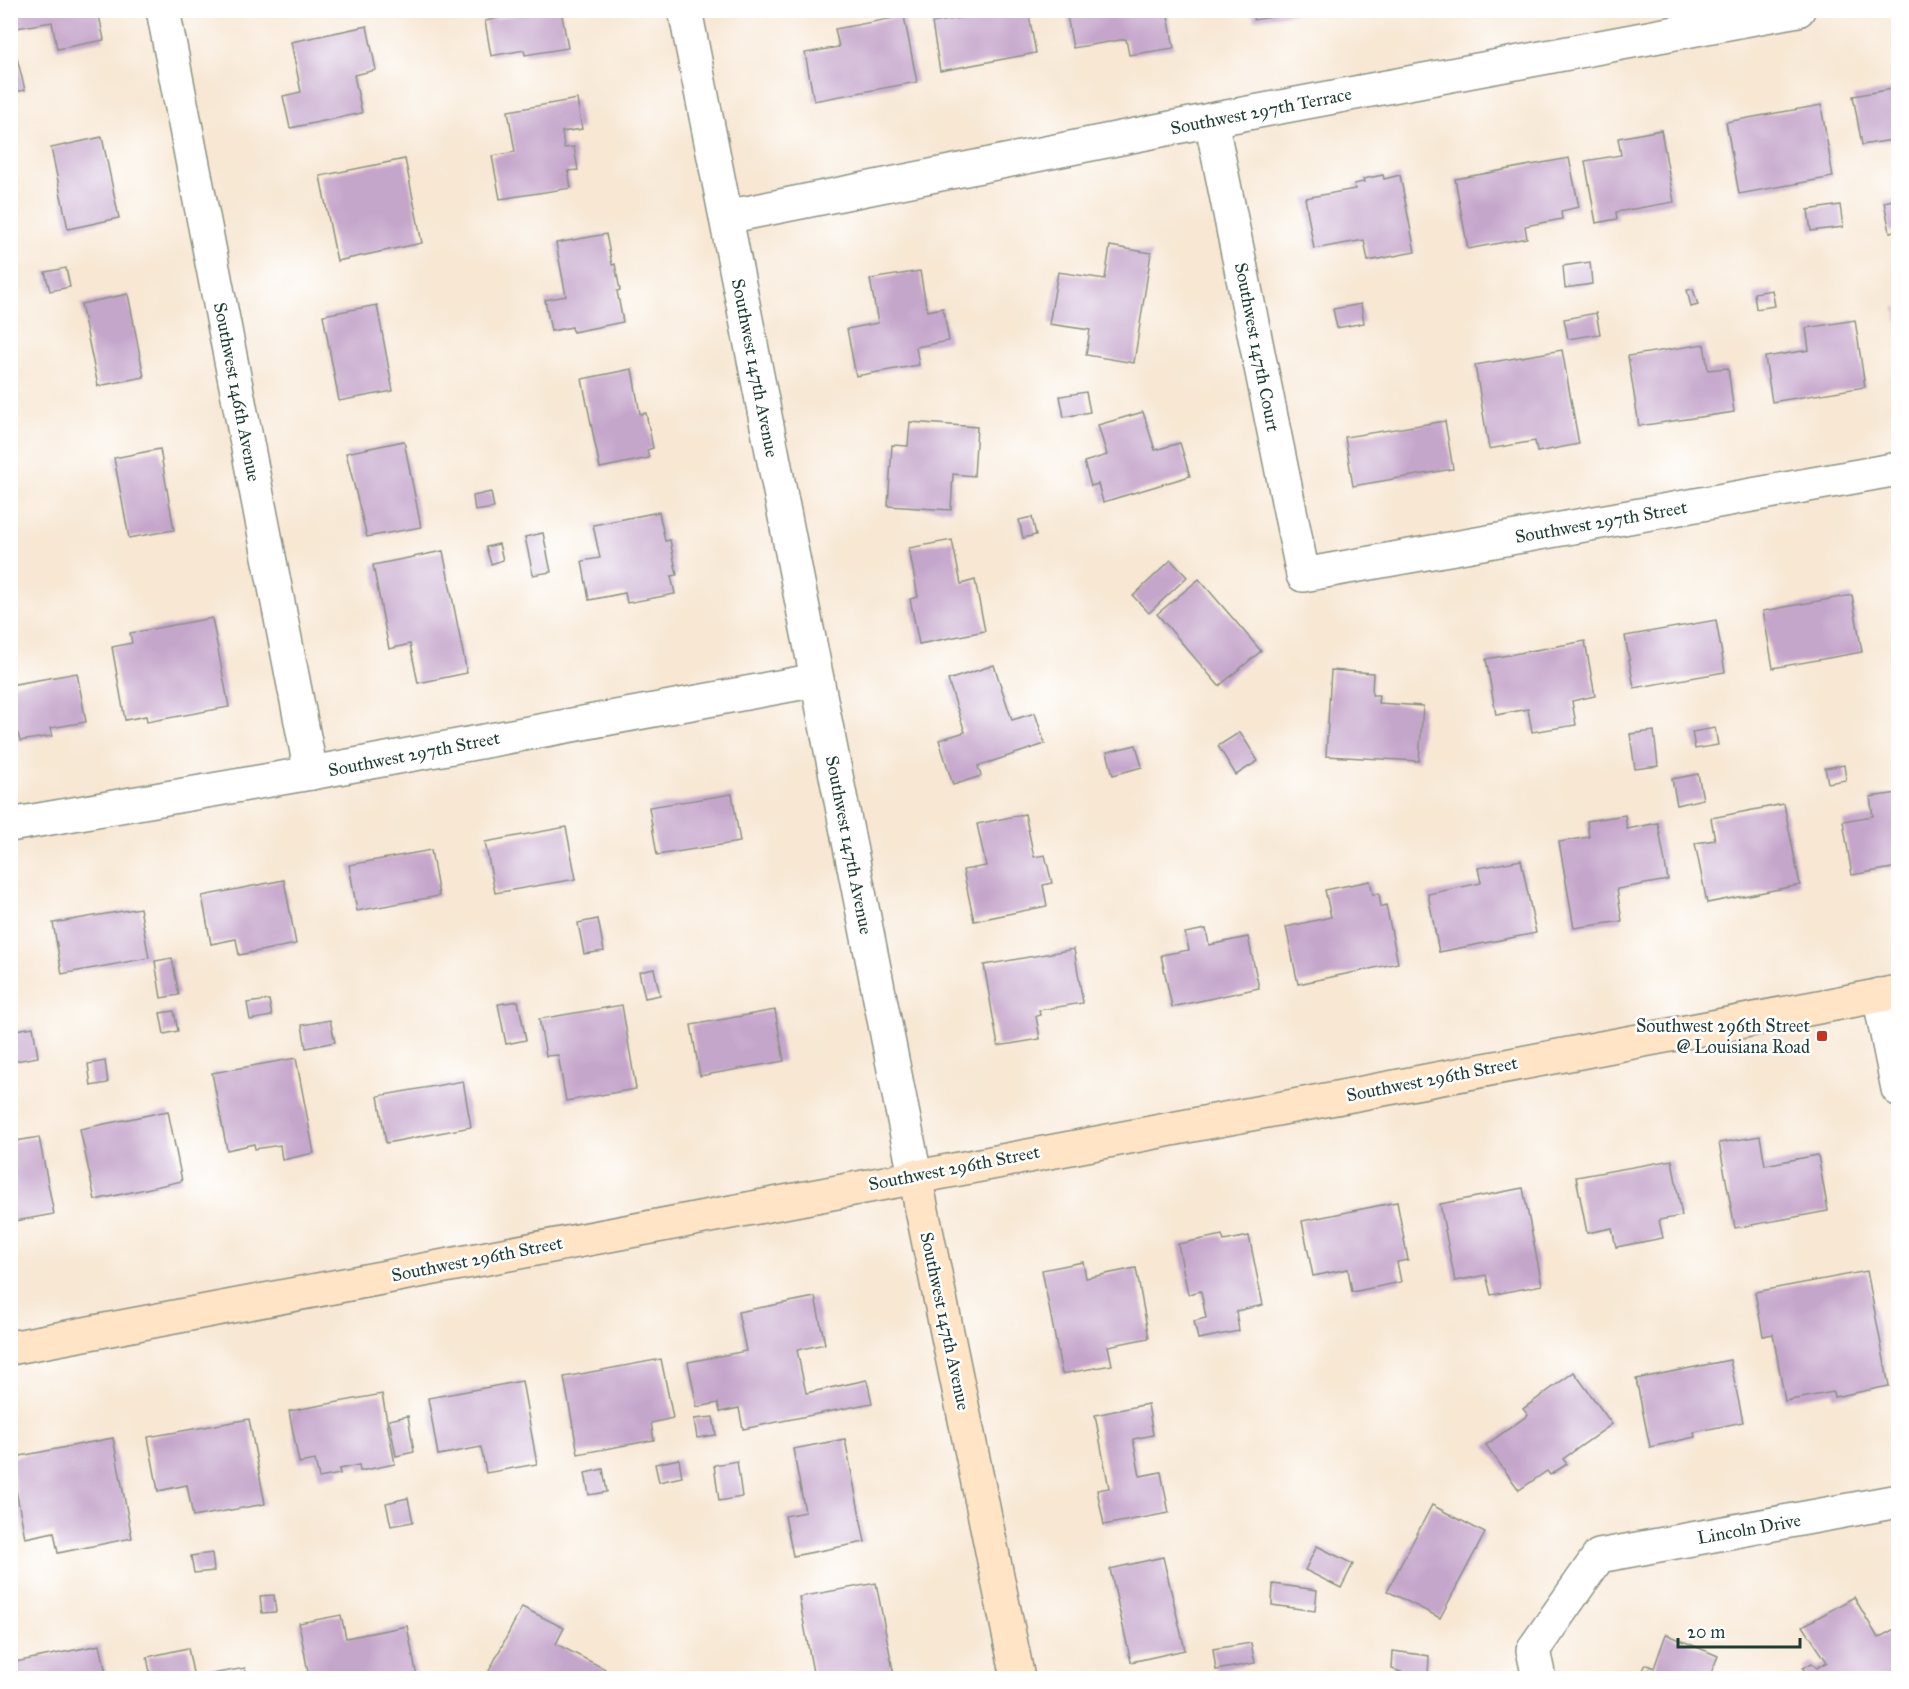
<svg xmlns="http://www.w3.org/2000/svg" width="1909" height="1689" viewBox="0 0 1909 1689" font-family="'IM FELL Great Primer',serif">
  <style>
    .building { fill: #c5a6cb }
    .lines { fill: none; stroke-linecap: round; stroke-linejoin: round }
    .street-casing { stroke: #8b9284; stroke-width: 36 }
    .secondary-casing { stroke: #8b9284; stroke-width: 36 }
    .street { stroke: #fff; stroke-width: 33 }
    .secondary { stroke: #ffe4c6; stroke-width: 33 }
    .poi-dot { fill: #c8321e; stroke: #fff; stroke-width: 2 }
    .labels { text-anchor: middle; stroke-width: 5; stroke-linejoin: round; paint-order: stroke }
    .street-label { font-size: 18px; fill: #1f3d34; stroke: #fff }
    .poi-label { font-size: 18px; fill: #1f3d34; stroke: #fff; text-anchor: end }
  </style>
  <rect width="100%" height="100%" fill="#fff"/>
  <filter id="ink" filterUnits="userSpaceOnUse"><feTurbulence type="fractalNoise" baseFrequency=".0167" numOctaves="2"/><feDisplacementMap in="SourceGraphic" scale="12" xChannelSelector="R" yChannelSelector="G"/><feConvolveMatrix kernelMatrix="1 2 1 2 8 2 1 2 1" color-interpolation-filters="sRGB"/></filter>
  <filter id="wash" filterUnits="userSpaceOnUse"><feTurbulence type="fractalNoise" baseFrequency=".008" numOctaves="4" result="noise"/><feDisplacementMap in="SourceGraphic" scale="24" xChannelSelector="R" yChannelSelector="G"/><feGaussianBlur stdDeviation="1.35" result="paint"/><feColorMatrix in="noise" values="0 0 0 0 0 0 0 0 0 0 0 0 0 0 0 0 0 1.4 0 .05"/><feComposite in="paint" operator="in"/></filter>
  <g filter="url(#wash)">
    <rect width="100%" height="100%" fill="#f7e7d3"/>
    <g id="blocks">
      <g class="building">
        <polygon points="10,10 98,10 104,40 57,49 52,22 10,29"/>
        <polygon points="517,10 561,10 568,48 525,55 524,50 491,56 485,21 518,14"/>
        <polygon points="1004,10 1028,10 1036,53 940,71 932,23"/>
        <polygon points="1066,10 1167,10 1174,48 1129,55 1126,39 1073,48"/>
        <polygon points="1252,10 1295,10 1295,13 1254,20"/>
        <polygon points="904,16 917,82 814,101 805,53 839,47 835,29"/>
        <polygon points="367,26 376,70 354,75 362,113 290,128 283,96 301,92 291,42"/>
        <polygon points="17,58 25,90 10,93 10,59"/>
        <polygon points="1898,88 1898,139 1862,145 1853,96"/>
        <polygon points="577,99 582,129 562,132 564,148 574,147 578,170 568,171 571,188 500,199 492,156 515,152 508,111"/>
        <polygon points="1821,105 1833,177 1739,194 1726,122"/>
        <polygon points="1661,130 1674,202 1616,212 1617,219 1596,223 1585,161 1621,155 1618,138"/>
        <polygon points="102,137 119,218 68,229 51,148"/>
        <polygon points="1569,158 1579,207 1561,211 1562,219 1525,226 1527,238 1468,249 1455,179"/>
        <polygon points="405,159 422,243 337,261 320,176"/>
        <polygon points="1383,175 1384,179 1400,175 1415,252 1368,261 1364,240 1314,249 1305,198 1355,189 1354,184 1364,182 1363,179"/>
        <polygon points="1898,199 1898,230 1890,232 1884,202"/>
        <polygon points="1840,205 1843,227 1811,231 1808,210"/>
        <polygon points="606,234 612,265 615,264 620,290 617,291 623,322 573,332 572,327 551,331 545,300 566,296 556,243"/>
        <polygon points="1110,246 1151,253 1134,363 1086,355 1090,330 1049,324 1058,272 1105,279"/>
        <polygon points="1590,262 1592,284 1565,288 1563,266"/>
        <polygon points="66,268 70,287 50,291 45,272"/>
        <polygon points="920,271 927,311 943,308 949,341 916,347 919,365 856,376 847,329 878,323 870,279"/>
        <polygon points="1693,289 1698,305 1691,307 1687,290"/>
        <polygon points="1772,290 1775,306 1756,309 1754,293"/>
        <polygon points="128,294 144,377 98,386 81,304"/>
        <polygon points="1361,304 1364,323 1337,328 1333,309"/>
        <polygon points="377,305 393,391 339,401 323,315"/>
        <polygon points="1895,307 1898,307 1898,321 1897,321"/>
        <polygon points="1596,313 1600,334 1568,339 1564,319"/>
        <polygon points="1855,320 1865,387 1772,402 1765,357 1809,350 1806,328"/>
        <polygon points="1704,344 1708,370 1728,368 1734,412 1639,426 1628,356"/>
        <polygon points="1562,350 1579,444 1537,452 1535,441 1489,449 1475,365"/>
        <polygon points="632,369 640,414 646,413 653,448 647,450 649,458 600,468 582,379"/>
        <polygon points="1086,392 1090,412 1064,417 1060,396"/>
        <polygon points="1143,412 1155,450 1180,443 1190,476 1103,502 1098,484 1091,486 1084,462 1107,455 1098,425"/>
        <polygon points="1445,421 1453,469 1353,486 1345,437"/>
        <polygon points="910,422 977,427 974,476 953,474 951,510 888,506 892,445 908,446"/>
        <polygon points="404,441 421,527 367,537 346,453"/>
        <polygon points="160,449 174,530 129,538 114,458"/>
        <polygon points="491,492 494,508 475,511 473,496"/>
        <polygon points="659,512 665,541 670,540 677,575 671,576 675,594 627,603 625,593 589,600 582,561 600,558 593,525"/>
        <polygon points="1032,517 1036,535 1023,538 1019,520"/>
        <polygon points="543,533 551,572 533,575 525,537"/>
        <polygon points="952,540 961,584 975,580 985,631 919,644 910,599 918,597 909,548"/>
        <polygon points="499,544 503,560 491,564 486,547"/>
        <polygon points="443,551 467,673 418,683 410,644 389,649 373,565"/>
        <polygon points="1171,560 1187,577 1149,613 1133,596"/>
        <polygon points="1199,579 1261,651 1219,686 1157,614"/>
        <polygon points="1898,594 1898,610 1897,610 1895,595"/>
        <polygon points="1852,595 1862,652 1773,668 1763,611"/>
        <polygon points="212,618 229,707 147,722 146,716 125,720 112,647 132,643 130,633"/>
        <polygon points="1716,620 1725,672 1634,688 1625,636"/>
        <polygon points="1585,641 1595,696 1572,701 1576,725 1532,732 1528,709 1496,715 1486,659"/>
        <polygon points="994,665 1012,720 1035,713 1045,744 978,766 981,776 953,785 939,740 965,732 948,680"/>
        <polygon points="1331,670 1373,673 1372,695 1379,695 1378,703 1423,706 1419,761 1326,756"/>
        <polygon points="77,673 86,722 50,728 52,736 20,741 18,734 10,735 10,685"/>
        <polygon points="1715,728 1718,745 1695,749 1692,732"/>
        <polygon points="1654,731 1658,766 1635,769 1630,734"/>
        <polygon points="1240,732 1258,761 1236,775 1218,746"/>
        <polygon points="1136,745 1142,767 1113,775 1107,752"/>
        <polygon points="1844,765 1846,780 1828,783 1825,768"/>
        <polygon points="1698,774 1703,799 1677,805 1672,779"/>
        <polygon points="1898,793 1898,867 1852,875 1843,821 1873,816 1870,797"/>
        <polygon points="732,794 740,842 657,855 649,807"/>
        <polygon points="1784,804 1800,885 1707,903 1695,843 1715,840 1711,818"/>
        <polygon points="1025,814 1034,857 1045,855 1052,883 1043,885 1047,906 974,921 963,870 986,866 977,824"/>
        <polygon points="1625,815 1627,829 1658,823 1668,880 1617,889 1622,921 1574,928 1559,842 1589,837 1587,821"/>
        <polygon points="566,827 576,879 495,893 485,842"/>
        <polygon points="431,850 439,896 357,911 349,865"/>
        <polygon points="1521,860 1536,933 1439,952 1428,894 1481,883 1478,868"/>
        <polygon points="284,880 296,944 239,955 236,939 211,944 202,896"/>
        <polygon points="1370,881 1373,895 1379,893 1381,907 1386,905 1398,963 1298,984 1286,927 1331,917 1325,890"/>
        <polygon points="140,908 149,958 62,974 53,923"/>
        <polygon points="598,919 604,951 584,954 578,923"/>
        <polygon points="1206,929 1209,945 1248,937 1259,988 1172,1007 1161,955 1189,950 1185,933"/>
        <polygon points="1074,949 1083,1003 1039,1010 1040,1015 1036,1016 1040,1039 998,1046 984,965"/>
        <polygon points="172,958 179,995 161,998 155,961"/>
        <polygon points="654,969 660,995 645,998 639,972"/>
        <polygon points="269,1000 272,1016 250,1020 247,1003"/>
        <polygon points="518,1001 526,1040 506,1044 498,1004"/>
        <polygon points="622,1005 636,1089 566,1101 558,1055 546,1056 539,1019"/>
        <polygon points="775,1010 784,1061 700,1076 691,1025"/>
        <polygon points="174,1011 178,1031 164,1034 160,1013"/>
        <polygon points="330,1020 335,1042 306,1048 302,1025"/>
        <polygon points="33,1027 38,1057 10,1062 10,1031"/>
        <polygon points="296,1058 314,1153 282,1160 280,1145 255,1149 254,1144 227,1150 212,1073"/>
        <polygon points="105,1061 108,1083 91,1086 88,1064"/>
        <polygon points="463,1081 471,1127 386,1143 378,1096"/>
        <polygon points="168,1111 182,1181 95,1200 80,1129"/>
        <polygon points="1760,1136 1765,1165 1818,1155 1828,1211 1735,1228 1719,1143"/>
        <polygon points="39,1137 54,1214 10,1222 10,1142"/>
        <polygon points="1672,1160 1682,1216 1659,1220 1663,1238 1616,1247 1612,1228 1587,1233 1576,1177"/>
        <polygon points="1523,1188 1542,1285 1491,1295 1486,1275 1455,1281 1440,1204"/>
        <polygon points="1397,1202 1408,1260 1397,1262 1401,1282 1352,1292 1348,1269 1313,1276 1302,1221"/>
        <polygon points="1222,1235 1224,1241 1249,1236 1263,1305 1236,1311 1239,1331 1198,1339 1194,1321 1206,1318 1201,1291 1188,1294 1178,1244"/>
        <polygon points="1083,1262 1086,1278 1136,1268 1149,1338 1108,1346 1112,1365 1062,1374 1042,1270"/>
        <polygon points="1867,1271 1889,1386 1834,1397 1833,1392 1785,1401 1773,1334 1763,1336 1755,1292"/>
        <polygon points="815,1297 825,1344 797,1350 806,1393 867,1380 872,1403 743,1429 739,1408 720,1412 718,1403 697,1407 688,1362 746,1351 738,1312"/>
        <polygon points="661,1359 673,1418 651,1423 654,1440 578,1454 564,1377"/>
        <polygon points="1730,1360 1743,1422 1694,1432 1695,1437 1650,1447 1636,1379"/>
        <polygon points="1574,1372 1612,1424 1563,1459 1567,1464 1550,1475 1547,1471 1519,1490 1486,1445 1528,1415 1523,1409"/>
        <polygon points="522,1381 537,1464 486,1473 481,1447 438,1455 428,1398"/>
        <polygon points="382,1394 395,1464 360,1471 359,1465 339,1469 340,1474 319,1478 315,1460 299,1463 289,1411"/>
        <polygon points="1148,1404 1153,1435 1133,1439 1140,1476 1161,1472 1169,1513 1104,1525 1097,1490 1109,1488 1095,1415"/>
        <polygon points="408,1416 414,1452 396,1456 389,1420"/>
        <polygon points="713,1417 716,1435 697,1438 694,1419"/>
        <polygon points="249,1419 265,1504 193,1517 187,1485 158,1491 148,1437"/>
        <polygon points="113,1438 132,1538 58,1553 54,1532 25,1538 10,1458"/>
        <polygon points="845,1439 865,1542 793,1556 785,1516 805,1512 793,1449"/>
        <polygon points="679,1459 682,1477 659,1482 655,1464"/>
        <polygon points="737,1461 742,1497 719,1501 714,1465"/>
        <polygon points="603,1469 607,1492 589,1495 585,1473"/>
        <polygon points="408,1498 413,1522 391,1526 386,1503"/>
        <polygon points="1432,1505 1485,1533 1440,1618 1387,1591"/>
        <polygon points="1317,1546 1353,1564 1341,1588 1305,1570"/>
        <polygon points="212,1553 214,1571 194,1573 191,1556"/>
        <polygon points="1163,1557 1185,1650 1131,1662 1110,1569"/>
        <polygon points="876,1583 894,1675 874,1678 814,1678 799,1597"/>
        <polygon points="1273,1584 1317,1590 1315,1611 1272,1605"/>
        <polygon points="274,1595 276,1612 262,1613 260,1596"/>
        <polygon points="1854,1597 1878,1638 1898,1627 1898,1670 1890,1675 1892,1678 1797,1678 1806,1674 1803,1668 1812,1663 1817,1668 1827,1662 1803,1626"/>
        <polygon points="522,1607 564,1628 556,1644 605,1669 600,1678 495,1678 487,1675"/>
        <polygon points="341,1615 346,1638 407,1626 417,1677 309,1678 299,1623"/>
        <polygon points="1666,1634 1718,1656 1709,1678 1639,1678 1646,1664 1654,1668"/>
        <polygon points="1251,1643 1255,1663 1216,1670 1213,1649"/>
        <polygon points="100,1645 107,1678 10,1678 10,1663"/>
        <polygon points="188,1648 194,1678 151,1678 147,1657"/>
        <polygon points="1393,1651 1429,1656 1428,1678 1393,1678 1401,1672 1392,1669"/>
        <polygon points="245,1668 247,1678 195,1678 195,1677"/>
      </g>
    </g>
  </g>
  <g filter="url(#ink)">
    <use href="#blocks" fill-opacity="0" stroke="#8b9284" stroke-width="1.5"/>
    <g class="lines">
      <g class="street-casing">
        <g id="street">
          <polyline points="163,10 311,773"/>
          <polyline points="685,10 915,1176"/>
          <polyline points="1211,120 1303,575 1898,469"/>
          <polyline points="726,217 1211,120 1798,10"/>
          <polyline points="10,825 311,773 817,680"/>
          <polyline points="1879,995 1898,1089"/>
          <polyline points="1539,1678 1533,1650 1599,1556 1898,1501"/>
        </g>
      </g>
      <g class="secondary-casing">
        <g id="secondary">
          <polyline points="915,1176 1018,1678"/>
          <polyline points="10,1348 1898,992"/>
        </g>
      </g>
      <use href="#street" class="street"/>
      <use href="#secondary" class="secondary"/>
    </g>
  </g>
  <rect class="poi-dot" x="1816" y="1030" width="12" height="12" rx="3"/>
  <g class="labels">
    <g class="street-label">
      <text transform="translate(1261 111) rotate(-11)" y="6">Southwest 297th Terrace</text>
      <text transform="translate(1257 347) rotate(79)" y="6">Southwest 147th Court</text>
      <text transform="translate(755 368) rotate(79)" y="6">Southwest 147th Avenue</text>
      <text transform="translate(237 392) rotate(79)" y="6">Southwest 146th Avenue</text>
      <text transform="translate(1601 522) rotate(-10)" y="6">Southwest 297th Street</text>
      <text transform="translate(414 754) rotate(-11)" y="6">Southwest 297th Street</text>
      <text transform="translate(849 845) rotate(79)" y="6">Southwest 147th Avenue</text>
      <text transform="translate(1432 1079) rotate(-11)" y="6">Southwest 296th Street</text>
      <text transform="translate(954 1168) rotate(-11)" y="6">Southwest 296th Street</text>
      <text transform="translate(477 1259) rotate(-11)" y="6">Southwest 296th Street</text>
      <text transform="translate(945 1321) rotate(78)" y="6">Southwest 147th Avenue</text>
      <text transform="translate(1749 1529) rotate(-10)" y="6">Lincoln Drive</text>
    </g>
    <g class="poi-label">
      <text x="1810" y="1032">Southwest 296th Street<tspan x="1810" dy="21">@ Louisiana Road</tspan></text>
    </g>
  </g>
  <rect width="1909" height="1689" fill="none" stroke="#fff" stroke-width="36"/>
  <path d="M1678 1638v9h122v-9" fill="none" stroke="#1f3d34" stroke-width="3"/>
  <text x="1687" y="1638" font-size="18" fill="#1f3d34" stroke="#ffffff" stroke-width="4.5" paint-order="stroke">20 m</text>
</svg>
